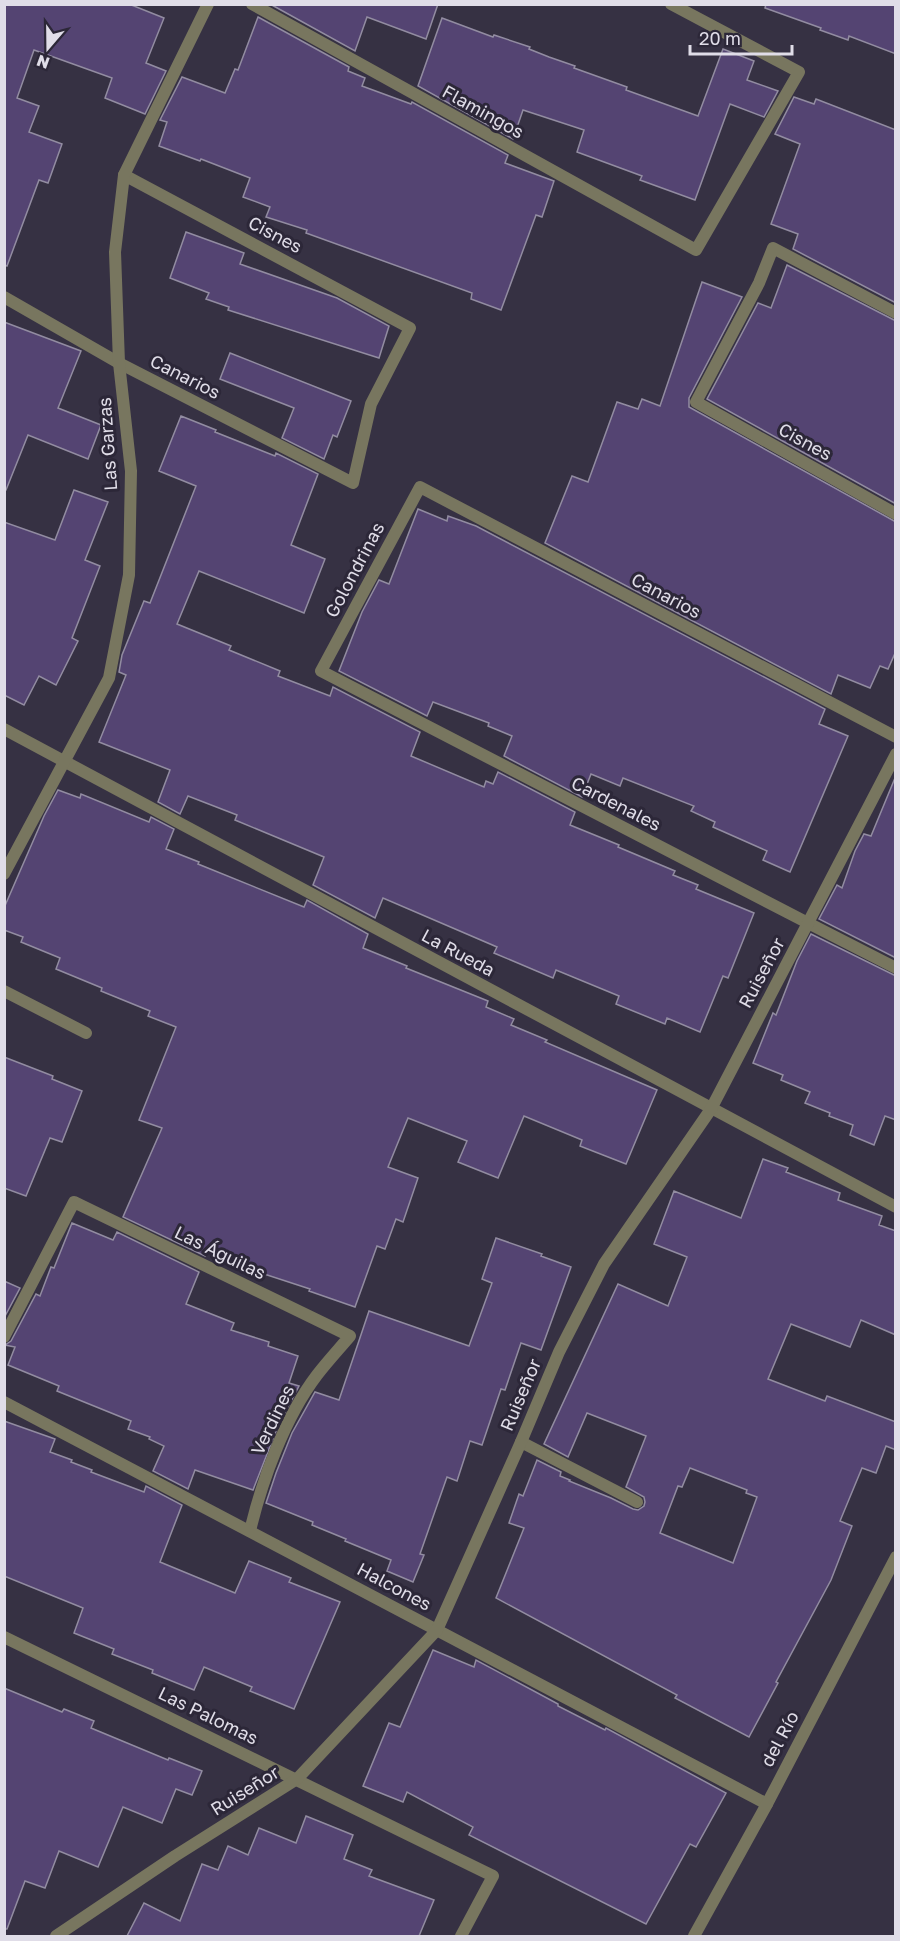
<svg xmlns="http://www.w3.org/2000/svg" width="900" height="1941" viewBox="0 0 900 1941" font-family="'Golos Text',sans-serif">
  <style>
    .building { fill: #544472; stroke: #928ca1; stroke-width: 1.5; fill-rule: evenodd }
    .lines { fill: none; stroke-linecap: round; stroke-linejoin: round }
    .lane { stroke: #78765f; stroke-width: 12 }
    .street { stroke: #78765f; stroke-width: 12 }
    .labels { text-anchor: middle; stroke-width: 6; stroke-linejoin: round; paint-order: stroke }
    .street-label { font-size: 18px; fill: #e0dde8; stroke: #2c2738 }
  </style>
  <rect width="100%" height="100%" fill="#363143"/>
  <g class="building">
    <polygon points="4,4 129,4 164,18 146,63 166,71 145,114 105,98 112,78 34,50 17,98 39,106 29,132 62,144 48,183 39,180 7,266 4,265"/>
    <polygon points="270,4 438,4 426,39 367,17 355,51"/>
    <polygon points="766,4 896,4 896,54 849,36 848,40 820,30 821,28 765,8"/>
    <polygon points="258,17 349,67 348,71 365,78 362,86 411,104 412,102 508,155 505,163 554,181 542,217 536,215 501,310 471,299 472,293 306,233 307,230 266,217 270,207 243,197 250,178 201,159 200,161 159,146 167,122 160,120 182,77 225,93 235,69 238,70"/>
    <polygon points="442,18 493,37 494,35 530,47 529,49 549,57 575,66 574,68 627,87 626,90 698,116 723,49 754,61 747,80 778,91 764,117 730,104 695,200 640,180 642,176 577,152 584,130 523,110 513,139 418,86"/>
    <polygon points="794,97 814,104 816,99 896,130 896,303 793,249 798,234 771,224 800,144 775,134"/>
    <polygon points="186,232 244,253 240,264 337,298 389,326 379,358 228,310 229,307 206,299 209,293 170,278"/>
    <polygon points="787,265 896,321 896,504 707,399 758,303 771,308"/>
    <polygon points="702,282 742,297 689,398 689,407 896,522 896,651 888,669 880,666 870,688 838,675 831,694 545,543 572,476 588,482 617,402 638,409 642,399 660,406"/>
    <polygon points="4,322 81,351 58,408 101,425 88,459 28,435 6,490 4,490"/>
    <polygon points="230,353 351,401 337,437 333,435 324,459 282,438 294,408 220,379"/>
    <polygon points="181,416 216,430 215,432 275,456 276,453 318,474 291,545 325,559 304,613 199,571 177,624 231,646 229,650 280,671 278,676 330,696 333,687 420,732 411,756 484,787 486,781 493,784 498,772 575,812 570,825 619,845 618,847 675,871 673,875 698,885 696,889 754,913 728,978 723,976 700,1032 667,1018 665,1024 616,1004 619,996 556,970 553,978 494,953 497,947 383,898 375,918 313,885 324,857 235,820 237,815 188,796 180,814 158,802 170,770 99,742 126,675 119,672 122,655 144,601 150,603 196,486 159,471"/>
    <polygon points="74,490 108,502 85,560 100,566 72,638 78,641 56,685 39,676 24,705 4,695 4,522 55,540"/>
    <polygon points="418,509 447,521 448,516 476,526 825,709 819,724 848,736 790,872 763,860 767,851 713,827 715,822 691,811 694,806 623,778 620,786 591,774 582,797 504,756 512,736 488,726 489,723 433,702 427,716 339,671 362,612 379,580 389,584"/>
    <polygon points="895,778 896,778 896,958 819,919 837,885 842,888 855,851 864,834 871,836"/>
    <polygon points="58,790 80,798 81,794 149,822 151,817 174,829 166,849 199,862 198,864 304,907 307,900 368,934 363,948 407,966 406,968 488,1001 486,1007 514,1019 511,1025 547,1040 545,1042 657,1090 626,1164 580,1146 582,1140 524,1116 498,1178 458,1162 467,1141 408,1118 388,1167 418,1178 403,1222 396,1219 385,1249 377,1246 355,1307 309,1291 310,1289 252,1270 207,1251 205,1256 123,1217 162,1128 139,1120 176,1027 148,1016 150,1011 101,991 102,988 56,969 60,958 21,942 23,937 4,930 4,908 44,816"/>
    <polygon points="811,934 896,976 896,1120 885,1116 874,1145 850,1135 853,1125 829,1116 830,1113 805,1103 810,1092 781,1080 783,1075 753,1063 773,1013 776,1015 797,961"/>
    <polygon points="4,1057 53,1076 52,1079 82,1091 62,1142 50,1138 26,1196 4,1188"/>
    <path d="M763 1159 788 1168 786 1172 840 1193 838 1200 882 1216 879 1225 896 1231V1335L861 1320 850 1347 791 1324 768 1379 825 1401 827 1396 896 1422V1450L886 1446 876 1473 862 1468 840 1521 852 1526 831 1580 776 1682 778 1683 749 1737 675 1698 677 1695 496 1598 524 1528 509 1523 519 1494 523 1496 537 1460 561 1472 560 1476 570 1480 569 1481 611 1498 633 1509 638 1510 644 1506 645 1502 644 1497 626 1487 646 1436 587 1413 568 1457 544 1444 618 1284 668 1306 687 1257 654 1244 674 1191 741 1218ZM690 1468 747 1490 746 1493 757 1497 733 1563 660 1533 678 1486 682 1487Z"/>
    <polygon points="72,1223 113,1240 117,1232 199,1272 186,1304 234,1323 231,1330 269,1342 268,1346 298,1356 289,1383 299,1386 278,1426 253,1490 195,1470 188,1489 153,1471 164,1446 149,1439 150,1437 128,1429 131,1421 57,1391 59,1386 8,1365 15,1347 5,1345 11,1341 36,1294 40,1296 51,1267 54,1268"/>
    <polygon points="496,1238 542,1254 541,1256 571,1267 541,1350 521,1343 505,1390 501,1389 482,1445 470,1441 457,1481 447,1477 420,1554 424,1555 413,1582 387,1571 391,1560 345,1541 346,1539 312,1525 313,1522 266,1503 276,1473 292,1433 315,1392 339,1400 369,1311 469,1346 492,1283 482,1279"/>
    <polygon points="4,1281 20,1288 4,1318"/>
    <polygon points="4,1421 55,1439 50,1452 72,1460 71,1462 92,1470 91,1472 144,1492 146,1486 182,1505 160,1562 235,1593 249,1561 291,1578 289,1582 340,1602 294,1709 250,1691 252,1687 204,1667 194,1690 152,1673 153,1670 112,1654 114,1649 74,1633 83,1608 4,1576"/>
    <polygon points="433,1650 474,1667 476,1660 558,1704 558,1706 605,1730 606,1728 726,1793 696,1847 690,1844 646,1924 469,1835 473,1827 407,1792 403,1802 363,1786 389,1723 400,1727"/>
    <polygon points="4,1688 62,1712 64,1709 94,1721 91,1728 168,1760 169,1758 202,1771 192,1795 176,1789 162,1823 123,1807 98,1867 59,1851 45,1888 25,1881 7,1929 4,1929"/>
    <polygon points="306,1816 353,1835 344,1859 372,1870 369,1876 434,1900 419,1936 127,1936 144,1903 180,1921 202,1864 218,1870 228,1846 248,1855 259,1828 296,1843"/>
  </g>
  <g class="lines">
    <polyline class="lane" points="808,923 896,968"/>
    <g class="street">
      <polyline points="252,4 696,250 799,72 671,4"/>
      <polyline points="4,297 119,363 353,483 371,404 410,328 124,175"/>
      <polyline points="896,313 773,248 759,283 696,402 896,514"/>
      <polyline points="4,729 896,1207"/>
      <polyline points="4,874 109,678 129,575 131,471 119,363 115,252 124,175 208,4"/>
      <polyline points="808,923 321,671 420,487 896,737"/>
      <polyline points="4,991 86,1033"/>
      <path d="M4 1337 74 1202 350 1336C339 1349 327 1362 317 1375 285 1417 262 1480 250 1531"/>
      <polyline points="4,1402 767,1804"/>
      <polyline points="521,1442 637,1502"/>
      <polyline points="4,1637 493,1876 461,1936"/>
      <polyline points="56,1936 175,1856 297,1779 437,1630 521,1442 559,1352 604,1264 711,1109 896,754"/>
      <polyline points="694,1936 767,1804 896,1557"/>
    </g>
  </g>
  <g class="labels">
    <g class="street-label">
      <text transform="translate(483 112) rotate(29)" y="6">Flamingos</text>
      <text transform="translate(275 235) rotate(28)" y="6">Cisnes</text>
      <text transform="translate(185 377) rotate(27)" y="6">Canarios</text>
      <text transform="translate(805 442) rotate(29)" y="6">Cisnes</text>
      <text transform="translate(108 444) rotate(-94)" y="6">Las Garzas</text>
      <text transform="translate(355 570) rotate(-62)" y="6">Golondrinas</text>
      <text transform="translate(666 596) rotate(28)" y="6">Canarios</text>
      <text transform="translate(616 804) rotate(27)" y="6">Cardenales</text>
      <text transform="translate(458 953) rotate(28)" y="6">La Rueda</text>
      <text transform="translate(762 973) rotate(-62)" y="6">Ruiseñor</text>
      <text transform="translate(220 1253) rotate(26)" y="6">Las Águilas</text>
      <text transform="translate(521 1395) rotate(-67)" y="6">Ruiseñor</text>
      <text transform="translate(273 1420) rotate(-64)" y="6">Verdines</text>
      <text transform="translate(394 1587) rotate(28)" y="6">Halcones</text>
      <text transform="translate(208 1716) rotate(26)" y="6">Las Palomas</text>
      <text transform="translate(780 1739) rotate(-62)" y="6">del Río</text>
      <text transform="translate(245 1791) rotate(-32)" y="6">Ruiseñor</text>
    </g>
  </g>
  <rect width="900" height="1941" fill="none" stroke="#e0dde8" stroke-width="12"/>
  <g transform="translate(48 48) rotate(200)" stroke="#2c2738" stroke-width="4.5" paint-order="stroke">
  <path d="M0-4.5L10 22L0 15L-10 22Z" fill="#e0dde8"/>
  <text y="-9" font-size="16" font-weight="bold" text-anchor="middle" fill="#e0dde8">N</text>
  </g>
  <path d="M690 45v9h102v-9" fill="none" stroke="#e0dde8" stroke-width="3"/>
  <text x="699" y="45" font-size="18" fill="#e0dde8" stroke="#2c2738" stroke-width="4.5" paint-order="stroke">20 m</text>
</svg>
